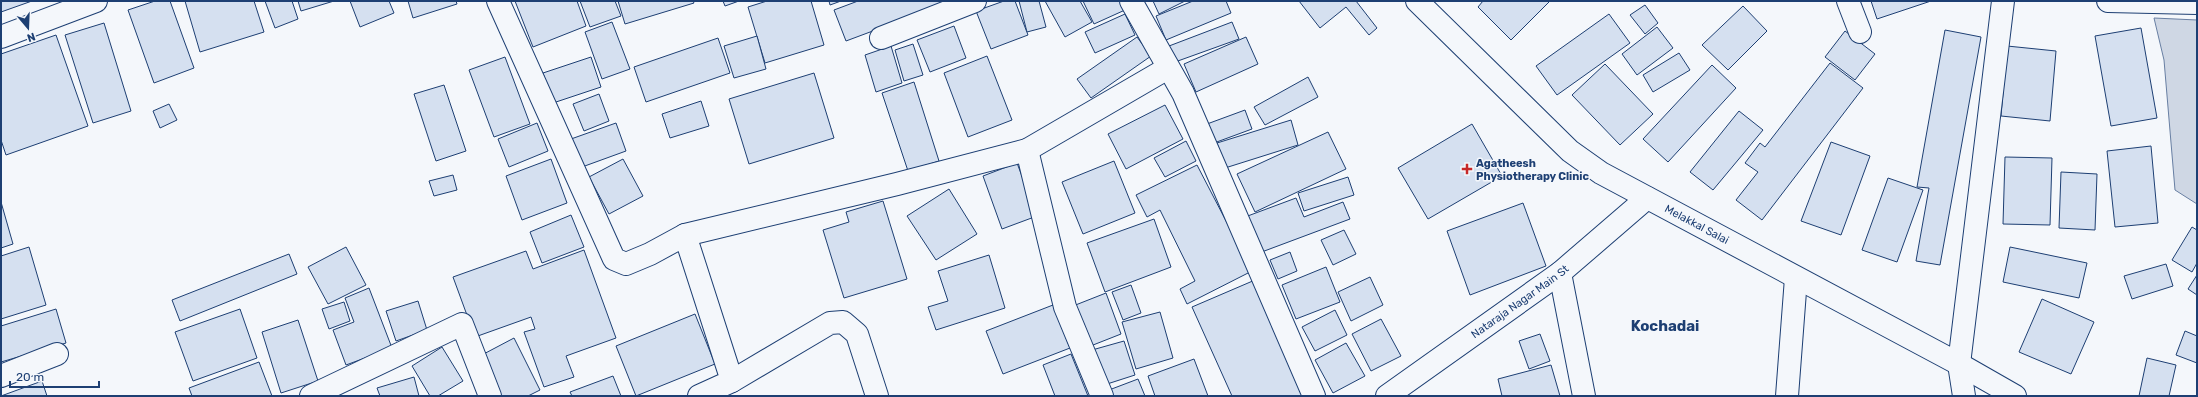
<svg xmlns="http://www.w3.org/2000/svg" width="2198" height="397" viewBox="0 0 2198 397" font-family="Rubik,sans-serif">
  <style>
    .water { fill: #cfd7e4; stroke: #687fa3 }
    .building { fill: #d5e0f0; stroke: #1d3f73 }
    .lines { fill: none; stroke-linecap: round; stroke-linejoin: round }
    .street-casing { stroke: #1d3f73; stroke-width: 24 }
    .primary-casing { stroke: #1d3f73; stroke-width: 24 }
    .street { stroke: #f4f7fb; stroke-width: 22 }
    .primary { stroke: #f4f7fb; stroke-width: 22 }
    .poi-dot { fill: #c62828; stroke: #f4f7fb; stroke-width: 1.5 }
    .labels { text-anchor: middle; stroke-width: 3; stroke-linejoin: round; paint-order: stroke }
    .poi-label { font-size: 11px; font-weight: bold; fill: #1d3f73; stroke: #f4f7fb; text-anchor: start }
    .street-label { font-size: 11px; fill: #1d3f73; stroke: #f4f7fb }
    .district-label { font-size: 15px; font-weight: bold; fill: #1d3f73; stroke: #f4f7fb }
  </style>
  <rect width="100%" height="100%" fill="#f4f7fb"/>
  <polygon class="water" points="2154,18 2197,20 2197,204 2175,190 2164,60"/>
  <g class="building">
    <polygon points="1,1 32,1 1,12"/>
    <polygon points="155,1 170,1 194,68 154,83 128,10"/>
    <polygon points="185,1 254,1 264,32 200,52"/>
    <polygon points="265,1 292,1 298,19 275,28"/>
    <polygon points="298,1 334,1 301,11"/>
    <polygon points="350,1 389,1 394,13 360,27"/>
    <polygon points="408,1 456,1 457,4 413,18"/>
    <polygon points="515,1 577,1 586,26 533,47"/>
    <polygon points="580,1 615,1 621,16 590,27"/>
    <polygon points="618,1 693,1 694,3 625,24"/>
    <polygon points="723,1 739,1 725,6"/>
    <polygon points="767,1 811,1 824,45 765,63 748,7"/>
    <polygon points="829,1 841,1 830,5"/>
    <polygon points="858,1 953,1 846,41 834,10"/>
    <polygon points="1004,1 1015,1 1028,35 991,49 976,11"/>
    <polygon points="1019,1 1039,1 1046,27 1027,32"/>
    <polygon points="1045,1 1080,1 1092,22 1065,37"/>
    <polygon points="1083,1 1120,1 1125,10 1094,24"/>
    <polygon points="1153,1 1185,1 1159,14"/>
    <polygon points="1193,1 1226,1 1231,13 1166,40 1156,16"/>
    <polygon points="1299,1 1356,1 1377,28 1369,35 1346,7 1320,28"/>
    <polygon points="1483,1 1550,1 1511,40 1478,7"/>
    <polygon points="1871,1 1931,1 1877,19"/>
    <polygon points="1645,5 1658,23 1645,34 1630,15"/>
    <polygon points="1743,6 1767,31 1728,70 1702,45"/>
    <polygon points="1125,14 1135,35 1095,53 1085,32"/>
    <polygon points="1609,14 1630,43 1557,95 1536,66"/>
    <polygon points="612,22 630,69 602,79 585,32"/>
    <polygon points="1232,22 1239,39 1175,62 1169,46"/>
    <polygon points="104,23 131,111 93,123 65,35"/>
    <polygon points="954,26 966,58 930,72 917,40"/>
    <polygon points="1657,27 1673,48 1637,75 1622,54"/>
    <polygon points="2141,28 2157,118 2111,126 2095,36"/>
    <polygon points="1945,30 1981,37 1940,265 1916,261 1929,188 1917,187"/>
    <polygon points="1845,31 1875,54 1855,80 1825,57"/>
    <polygon points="56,35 88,126 6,155 1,140 1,54"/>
    <polygon points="757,36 766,69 734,78 724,46"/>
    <polygon points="1137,37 1151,56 1091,98 1077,79"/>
    <polygon points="1246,37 1258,64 1196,92 1184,64"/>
    <polygon points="718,38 730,73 646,102 634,67"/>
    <polygon points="913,44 923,75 904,81 895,50"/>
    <polygon points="891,46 902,83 876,92 865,55"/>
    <polygon points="2007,46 2056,51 2050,121 2001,116"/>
    <polygon points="1679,53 1690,70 1653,92 1643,75"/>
    <polygon points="987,56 1012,120 968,137 944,73"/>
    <polygon points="505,57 530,124 494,137 469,70"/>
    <polygon points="591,57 601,87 553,103 543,73"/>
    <polygon points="1830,63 1863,88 1762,220 1736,200 1758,172 1745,163 1760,143 1765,147"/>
    <polygon points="1605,64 1653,114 1620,145 1572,95"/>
    <polygon points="1712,65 1736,88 1668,162 1643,139"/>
    <polygon points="814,73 834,138 749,164 729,99"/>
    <polygon points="1308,77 1318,97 1265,125 1254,107"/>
    <polygon points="914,82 939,161 908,171 882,93"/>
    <polygon points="444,85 466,151 436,161 414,94"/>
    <polygon points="599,94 609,121 584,131 573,104"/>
    <polygon points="701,101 709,126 670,138 662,114"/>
    <polygon points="169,104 177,120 160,128 153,111"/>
    <polygon points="1165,105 1183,139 1126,169 1108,134"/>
    <polygon points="1245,110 1252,129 1214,143 1207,124"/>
    <polygon points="1739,111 1763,130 1713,190 1690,172"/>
    <polygon points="1291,120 1298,145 1225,168 1217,143"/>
    <polygon points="537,123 548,151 509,167 498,139"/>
    <polygon points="616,123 626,151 582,167 571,139"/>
    <polygon points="1472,124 1502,176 1428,219 1398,168"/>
    <polygon points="1328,132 1346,169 1255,212 1237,174"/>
    <polygon points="1186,141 1196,161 1165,177 1154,158"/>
    <polygon points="1831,142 1870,156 1841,235 1801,221"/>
    <polygon points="2151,146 2158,223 2115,227 2107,151"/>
    <polygon points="2005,157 2052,158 2050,225 2003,224"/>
    <polygon points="551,159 567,203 522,220 506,176"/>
    <polygon points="623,159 643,196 609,214 589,177"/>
    <polygon points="1114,161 1135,213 1083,234 1062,182"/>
    <polygon points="1017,163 1037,216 1002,229 983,176"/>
    <polygon points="1197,165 1252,271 1187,304 1180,289 1195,281 1160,210 1147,217 1136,195"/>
    <polygon points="2061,172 2097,174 2095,230 2059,228"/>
    <polygon points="453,175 457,190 434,196 429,181"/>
    <polygon points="1348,177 1354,195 1304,211 1298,193"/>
    <polygon points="1888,178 1923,190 1897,262 1862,250"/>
    <polygon points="949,189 977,234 936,260 907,216"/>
    <polygon points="1296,198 1304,217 1343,202 1350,219 1259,253 1245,217"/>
    <polygon points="883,201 907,279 844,298 823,230 849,222 846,212"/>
    <polygon points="1,202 13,244 1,248"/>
    <polygon points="1523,203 1546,266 1470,295 1447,231"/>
    <polygon points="571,215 584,247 542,263 530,232"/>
    <polygon points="1154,219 1171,267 1105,292 1087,243"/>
    <polygon points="2192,227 2197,230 2197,263 2192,272 2172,260"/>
    <polygon points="1344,230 1356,254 1333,265 1321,240"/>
    <polygon points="29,247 46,305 1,319 1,256"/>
    <polygon points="346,247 366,285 328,304 308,267"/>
    <polygon points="2010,247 2087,263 2079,298 2003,282"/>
    <polygon points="584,250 616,338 566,356 574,377 544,387 524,332 535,329 531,317 475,337 453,277 526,251 533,269"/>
    <polygon points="1290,252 1297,271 1278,279 1270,260"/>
    <polygon points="289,254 297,274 180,321 172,300"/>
    <polygon points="989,255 1005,308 936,330 928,307 948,301 938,271"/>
    <polygon points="2166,264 2173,286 2132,299 2124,276"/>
    <polygon points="1326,267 1340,302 1296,319 1282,285"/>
    <polygon points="2197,275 2197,295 2188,289"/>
    <polygon points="1370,277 1383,305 1351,321 1338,292"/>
    <polygon points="1255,280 1306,396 1232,396 1192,307"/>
    <polygon points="1131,285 1141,313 1123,320 1112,292"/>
    <polygon points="369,288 392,348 346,365 333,330 354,322 345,298"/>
    <polygon points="1106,293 1121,334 1088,347 1073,306"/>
    <polygon points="2042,299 2094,322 2071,374 2019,352"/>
    <polygon points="418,301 427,330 396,341 386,311"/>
    <polygon points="344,302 350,321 329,329 322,309"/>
    <polygon points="1053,305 1070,348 1003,374 986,331"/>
    <polygon points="56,309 66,343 1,362 1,326"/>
    <polygon points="240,309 257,358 193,381 175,332"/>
    <polygon points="1335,310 1347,335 1315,351 1302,327"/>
    <polygon points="1160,312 1173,358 1136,369 1122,322"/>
    <polygon points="695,314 715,364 636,396 616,346"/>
    <polygon points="1381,319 1401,356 1371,371 1352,334"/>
    <polygon points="298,320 318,381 281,393 262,332"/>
    <polygon points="2185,331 2197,336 2197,363 2176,355"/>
    <polygon points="1540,334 1550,361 1529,369 1519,341"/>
    <polygon points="514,338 540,390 528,396 498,396 478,357"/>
    <polygon points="1124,341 1135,375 1104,385 1092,350"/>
    <polygon points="1346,343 1365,376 1333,393 1315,360"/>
    <polygon points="442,347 463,381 438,396 430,396 412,366"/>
    <polygon points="1071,354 1088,396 1055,396 1043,365"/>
    <polygon points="2147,358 2176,365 2169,396 2139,396"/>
    <polygon points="1194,359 1208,396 1155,396 1148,376"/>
    <polygon points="259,362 272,396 192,396 189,388"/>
    <polygon points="1551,365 1560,396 1502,396 1498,379"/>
    <polygon points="613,376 621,396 572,396 570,392"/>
    <polygon points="414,377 419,396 380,396 377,388"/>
    <polygon points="1138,379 1145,396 1111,396 1109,390"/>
    <polygon points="42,381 47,396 1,396"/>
  </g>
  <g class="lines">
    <g class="street-casing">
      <g id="street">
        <polyline points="498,1 614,259 626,264 650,254 685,235 732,381 699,396"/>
        <polyline points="1131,1 1183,93 1314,396"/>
        <polyline points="1848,1 1860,32"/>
        <polyline points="2108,1 2197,3"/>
        <polyline points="1,37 96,1"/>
        <polyline points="881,38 975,1"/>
        <polyline points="1027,150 1065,307 1102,396"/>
        <polyline points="685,235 897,184 1027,150 1168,68"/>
        <polyline points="1560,273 1584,396"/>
        <polyline points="1,376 57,354"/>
        <polyline points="732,381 830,323 843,322 857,334 877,396"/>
        <polyline points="311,396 462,324 490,396"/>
        <path id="s1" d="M1387 396 1560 273 1647 198"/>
        <polyline points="1787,396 1796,278"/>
        <polyline points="1964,396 1959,364 2003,1"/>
      </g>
    </g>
    <g class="primary-casing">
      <g id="primary">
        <path id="s2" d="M1417 1 1570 151 1601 173 1959 364 2015 396"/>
      </g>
    </g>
    <use href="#street" class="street"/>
    <use href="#primary" class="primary"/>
  </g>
  <path class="poi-dot" d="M1465 163h4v4h4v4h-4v4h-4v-4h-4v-4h4z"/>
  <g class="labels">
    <g class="poi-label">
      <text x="1476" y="167">Agatheesh<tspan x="1476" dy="13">Physiotherapy Clinic</tspan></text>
    </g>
    <g class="street-label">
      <text dy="4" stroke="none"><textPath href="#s2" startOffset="361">Melakkal Salai</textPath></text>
      <text dy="4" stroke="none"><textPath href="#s1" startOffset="163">Nataraja Nagar Main St</textPath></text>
    </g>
    <g class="district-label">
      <text x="1665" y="331">Kochadai</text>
    </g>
  </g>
  <rect width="2198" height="397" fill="none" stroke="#1d3f73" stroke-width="4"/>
  <g transform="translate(28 28) rotate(161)" stroke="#f4f7fb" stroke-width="3" paint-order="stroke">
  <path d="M0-3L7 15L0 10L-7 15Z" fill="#1d3f73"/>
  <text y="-6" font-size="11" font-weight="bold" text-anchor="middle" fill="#1d3f73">N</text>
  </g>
  <path d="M10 381v6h89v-6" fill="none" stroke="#1d3f73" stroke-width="2"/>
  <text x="16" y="381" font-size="12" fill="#1d3f73" stroke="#f4f7fb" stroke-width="3" paint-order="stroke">20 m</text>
</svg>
